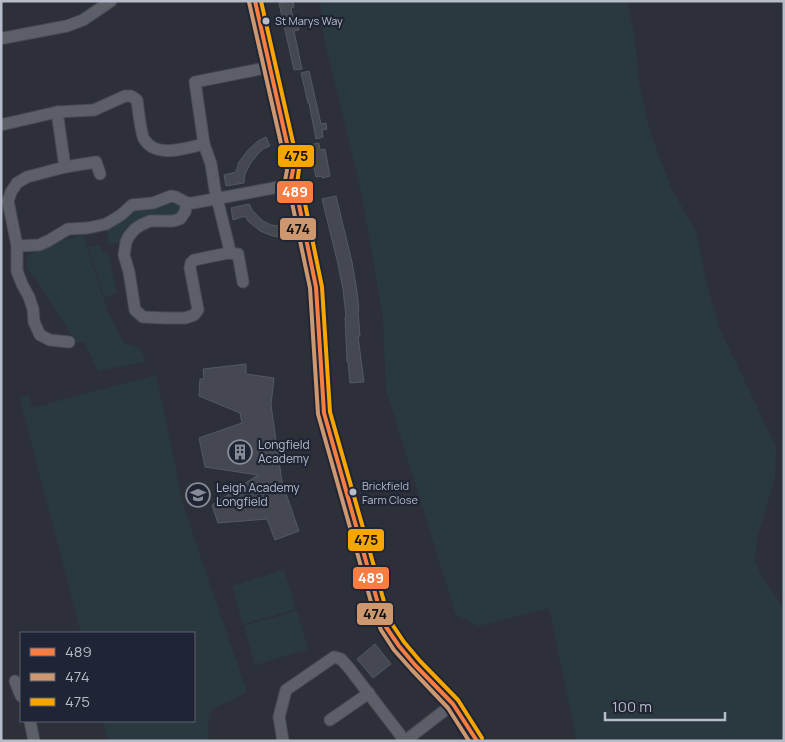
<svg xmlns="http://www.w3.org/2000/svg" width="785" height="742" viewBox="0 0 785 742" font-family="Manrope,sans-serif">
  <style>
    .green { fill: #2a393f }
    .building { fill: #454850; stroke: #545861 }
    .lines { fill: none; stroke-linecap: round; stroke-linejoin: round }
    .minor-casing { stroke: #484b52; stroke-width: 13 }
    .major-casing { stroke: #4b4d56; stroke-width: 17 }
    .minor { stroke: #5d5f68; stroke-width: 11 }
    .major { stroke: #5f6269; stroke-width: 15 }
    .bus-1-casing { stroke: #1f2534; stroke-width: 8 }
    .bus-2-casing { stroke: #1f2534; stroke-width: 8 }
    .bus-3-casing { stroke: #1f2534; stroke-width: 8 }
    .bus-1 { stroke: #f77d43; stroke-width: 4 }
    .bus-2 { stroke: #cd976f; stroke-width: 4 }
    .bus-3 { stroke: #f7a600; stroke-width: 4 }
    .bus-dot { fill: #b7bcc9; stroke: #1f2534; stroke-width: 2 }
    .labels { text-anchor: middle; stroke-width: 4.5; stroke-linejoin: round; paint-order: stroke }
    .bus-label { font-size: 11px; fill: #b7bcc9; stroke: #1f2534; text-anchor: start }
    .poi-label { font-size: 12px; fill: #b7bcc9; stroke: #1f2534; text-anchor: start }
    .line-badge { stroke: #1f2534; stroke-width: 2 }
    .badge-label { font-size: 14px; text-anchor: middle; font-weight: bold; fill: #fff }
    .pale-badge-label { font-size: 14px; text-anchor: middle; font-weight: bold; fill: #111 }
  </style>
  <rect width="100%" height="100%" fill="#2d3039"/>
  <g class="green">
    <polygon points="320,1 627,1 634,33 639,83 650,132 672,190 694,228 697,235 706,281 719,327 776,447 775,477 757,539 755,561 758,569 784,611 784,741 577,741 549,608 479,626 456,615 386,390 383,317 361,191 324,38"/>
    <polygon points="170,199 180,204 182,213 162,218 121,242 109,245 106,226 129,211"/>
    <polygon points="83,235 107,310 124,343 140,348 146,361 98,371 85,343 76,342 37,280 27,269 27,256 59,241"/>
    <polygon points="101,245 102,252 108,253 117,294 104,297 88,247"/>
    <polygon points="156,375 175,464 181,499 247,693 211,709 207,729 210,741 109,741 103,721 194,721 194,633 81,633 20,399 29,395 32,408"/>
    <polygon points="284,570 296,609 243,624 232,586"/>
    <polygon points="297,611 308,649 255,665 244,626"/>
  </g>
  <g class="building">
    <polygon points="293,1 294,7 291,8 294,24 298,24 299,30 294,31 302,69 294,70 279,3"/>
    <polygon points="309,71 321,124 326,123 327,129 322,130 323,137 316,139 309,103 308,103 301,73"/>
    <polygon points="266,137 270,146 263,149 257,155 250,164 245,174 244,183 226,186 224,175 236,172 239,162 248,150 258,141"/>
    <polygon points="319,143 320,150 325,149 330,176 322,178 322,176 316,177 309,145"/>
    <polygon points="336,196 352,262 357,291 359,311 358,311 360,336 358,336 364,382 350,383 348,362 347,362 345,317 346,317 343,289 337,260 322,199"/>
    <polygon points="249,204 252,210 263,221 271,225 287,227 286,238 273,236 260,231 248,221 245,216 233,220 231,208"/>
    <polygon points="246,364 246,374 274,378 271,405 282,482 299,531 275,540 267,519 218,523 212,505 258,475 205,467 199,438 242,423 240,413 199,396 200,379 204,379 203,369"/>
    <polygon points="375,644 391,664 373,678 357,659"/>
  </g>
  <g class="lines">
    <g class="minor-casing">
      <g id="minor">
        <polyline points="1,38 4,38 67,26 83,20 111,1"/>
        <polyline points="57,112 65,167"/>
        <path d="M1 125 57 112 94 110 125 96H131L137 100C138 108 141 134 144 139 156 159 186 148 204 144"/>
        <polyline points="187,203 185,212 180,219 173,221 150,221 141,225 135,229 129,236 126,242 124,255 129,272 135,310 143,317 165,318 185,318 194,315 198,310 190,268 191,263 194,260 228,253 229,247 215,190 211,164 204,144 195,82 270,67"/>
        <polyline points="17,246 39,245 48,241 68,229 88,228 106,224 121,215 132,205 153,203 171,196 176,197 187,203 193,203 290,185"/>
        <polyline points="228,253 238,254 243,282"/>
        <polyline points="69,342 50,340 40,335 34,322 33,309 29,297 22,284 17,271 17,246 8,201 11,192 17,183 27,177 65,167 96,162 100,174"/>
        <polyline points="15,681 21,696"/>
        <polyline points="330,720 369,693"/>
        <polyline points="30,721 34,741"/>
        <polyline points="283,741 279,717 286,690 334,657 341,659 349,668 405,741"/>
        <polyline points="405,741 453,704"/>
      </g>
    </g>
    <g class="major-casing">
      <polyline id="major" points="255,1 293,170 290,185 297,195 316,287 324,413 379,607 386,627 399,646 415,665 453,704 477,741"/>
    </g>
    <use href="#minor" class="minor"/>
    <use href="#major" class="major"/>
    <g class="bus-1-casing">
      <polyline id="bus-1" points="255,1 293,170 290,185 297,195 316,287 324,413 379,607 386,627 399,646 415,665 453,704 477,741"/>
    </g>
    <g class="bus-2-casing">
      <polyline id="bus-2" points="249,2 287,170 284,186 291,198 310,288 318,414 373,609 381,630 394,650 411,669 448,708 469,741"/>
    </g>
    <g class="bus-3-casing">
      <polyline id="bus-3" points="261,1 299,169 297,184 303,194 322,287 330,412 385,605 392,624 404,642 420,661 458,700 482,738"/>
    </g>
    <use href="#bus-1" class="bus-1"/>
    <use href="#bus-2" class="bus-2"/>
    <use href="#bus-3" class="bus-3"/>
  </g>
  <defs>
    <g id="building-ring" transform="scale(1.25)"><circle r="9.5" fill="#1f2534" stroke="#878b97" stroke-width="1.5"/><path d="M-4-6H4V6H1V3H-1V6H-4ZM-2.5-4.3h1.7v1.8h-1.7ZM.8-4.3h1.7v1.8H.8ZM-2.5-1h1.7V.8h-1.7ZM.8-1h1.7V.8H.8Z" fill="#878b97"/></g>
    <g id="school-ring" transform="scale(1.25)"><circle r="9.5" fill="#1f2534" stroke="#878b97" stroke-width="1.5"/><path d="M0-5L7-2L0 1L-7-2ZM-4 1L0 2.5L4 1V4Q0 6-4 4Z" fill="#878b97"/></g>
  </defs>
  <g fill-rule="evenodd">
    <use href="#building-ring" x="240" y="452"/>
    <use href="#school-ring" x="198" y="495"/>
  </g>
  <g class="bus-dot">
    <circle cx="266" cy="21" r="4.5"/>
    <circle cx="353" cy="492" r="4.5"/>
  </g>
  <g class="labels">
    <g class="bus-label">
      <text x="275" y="25">St Marys Way</text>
      <text x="362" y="490">Brickfield<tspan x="362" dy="14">Farm Close</tspan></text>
    </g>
    <g class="poi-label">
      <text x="258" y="449">Longfield<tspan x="258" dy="14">Academy</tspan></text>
      <text x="216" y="492">Leigh Academy<tspan x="216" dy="14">Longfield</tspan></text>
    </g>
  </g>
  <g class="line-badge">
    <rect x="277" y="144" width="38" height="24" rx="5" fill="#f7a600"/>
    <rect x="276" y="180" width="38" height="24" rx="5" fill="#f77d43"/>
    <rect x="279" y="217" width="38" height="24" rx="5" fill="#cd976f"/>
    <rect x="347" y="528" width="38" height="24" rx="5" fill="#f7a600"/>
    <rect x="352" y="566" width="38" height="24" rx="5" fill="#f77d43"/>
    <rect x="356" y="602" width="38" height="24" rx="5" fill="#cd976f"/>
  </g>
  <g class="badge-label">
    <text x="295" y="197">489</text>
    <text x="371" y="583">489</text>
  </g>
  <g class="pale-badge-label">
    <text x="296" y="161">475</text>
    <text x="298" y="234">474</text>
    <text x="366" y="545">475</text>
    <text x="375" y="619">474</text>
  </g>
  <rect width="785" height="742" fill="none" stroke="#b7bcc9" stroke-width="5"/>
  <rect x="20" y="632" width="175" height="90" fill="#1f2534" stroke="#5c6170"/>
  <rect x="30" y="648" width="25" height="8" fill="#f77d43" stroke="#5c6170"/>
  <text x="65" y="657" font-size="15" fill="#b7bcc9">489</text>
  <rect x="30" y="673" width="25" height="8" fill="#cd976f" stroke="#5c6170"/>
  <text x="65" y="682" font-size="15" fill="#b7bcc9">474</text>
  <rect x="30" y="698" width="25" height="8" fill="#f7a600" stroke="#5c6170"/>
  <text x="65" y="707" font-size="15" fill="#b7bcc9">475</text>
  <path d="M605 712v8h120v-8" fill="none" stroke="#b7bcc9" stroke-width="2.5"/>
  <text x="612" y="712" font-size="15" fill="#b7bcc9" stroke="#1f2534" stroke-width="4" paint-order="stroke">100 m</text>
</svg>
